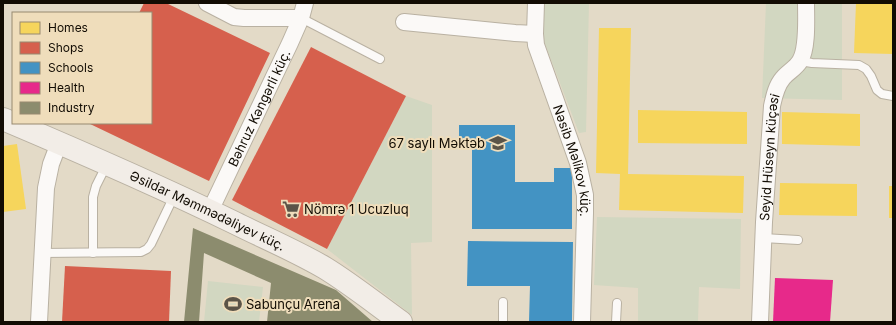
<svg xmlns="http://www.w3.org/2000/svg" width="896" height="325" viewBox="0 0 896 325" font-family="Inter,sans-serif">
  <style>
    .green { fill: #d2d7c1 }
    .homes { fill: #f6d55c }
    .shops { fill: #d6604d }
    .schools { fill: #4393c3 }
    .health { fill: #e7298a }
    .industry { fill: #8c8c6e }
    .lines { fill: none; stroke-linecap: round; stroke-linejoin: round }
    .lane-casing { stroke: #b9b1a2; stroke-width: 10 }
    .street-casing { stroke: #b9b1a2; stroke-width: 18 }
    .secondary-casing { stroke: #b9b1a2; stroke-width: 24 }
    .lane { stroke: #fbf9f7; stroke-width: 8 }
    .street { stroke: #fbf9f7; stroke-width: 16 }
    .secondary { stroke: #f2ede7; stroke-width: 22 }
    .labels { text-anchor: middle; stroke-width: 4; stroke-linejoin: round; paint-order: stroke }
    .street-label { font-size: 13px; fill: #120c03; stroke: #efddbb }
    .poi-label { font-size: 13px; fill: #120c03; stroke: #efddbb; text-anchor: start }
  </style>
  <rect width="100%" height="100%" fill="#e3dac7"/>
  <g class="green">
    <polygon points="544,3 589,3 586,132 579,133 542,36"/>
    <polygon points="766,3 842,3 842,100 762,98"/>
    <polygon points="406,96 432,105 432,242 411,243 412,315 327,249"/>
    <polygon points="597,217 741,219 740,289 699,287 698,322 638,322 638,288 594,285"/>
    <polygon points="208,281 263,287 259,322 204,322"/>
  </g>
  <g class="homes">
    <polygon points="856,3 893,3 893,54 854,53"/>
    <polygon points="599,28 631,28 628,174 744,176 743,213 619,210 620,174 596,173"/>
    <polygon points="638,110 747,112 747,144 638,143"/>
    <polygon points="782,112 860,114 860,146 782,144"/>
    <polygon points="17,144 26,209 3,212 3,146"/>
    <polygon points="780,183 857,184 857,216 779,215"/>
    <rect x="889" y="186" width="4" height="32"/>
  </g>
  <g class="shops">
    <polygon points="144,3 166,3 270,53 209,181 88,123 151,123 151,13 139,13"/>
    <polygon points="311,47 406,96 327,249 232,200"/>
    <polygon points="65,266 171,271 169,322 62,322"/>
  </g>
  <g class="schools">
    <polygon points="459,125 515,125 515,182 554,182 554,168 572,168 572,229 472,229 472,147 459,147"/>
    <polygon points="468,241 573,242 572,322 529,322 530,286 467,286"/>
  </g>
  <polygon class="health" points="775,278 833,280 830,322 773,322"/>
  <polygon class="industry" points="193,228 336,290 373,322 267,322 271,283 204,253 199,322 184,322"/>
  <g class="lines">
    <g class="lane-casing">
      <g id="lane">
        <polyline points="301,18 380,59"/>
        <polyline points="800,61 812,63 859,65 866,69 871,76 877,90 882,94 893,96"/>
        <polyline points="763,238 798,240"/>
        <polyline points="42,253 141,252 147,249 151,244 174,196"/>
        <polyline points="93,253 93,197 96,186 107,164"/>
        <polyline points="503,302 503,322"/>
        <polyline points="616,322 617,303"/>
      </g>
    </g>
    <g class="street-casing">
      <g id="street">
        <polyline points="207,3 234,17 244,18 301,18"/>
        <path id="s1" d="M536 3 535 34 536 45 578 163 585 195V213L582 322"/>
        <polyline points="404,22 515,33 535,34"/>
        <path id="s2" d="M210 211 290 43 301 18 305 3"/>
        <polyline points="39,322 46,188 51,164 59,143"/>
        <path id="s3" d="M760 322 764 222 772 106C774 97 776 86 783 78 788 72 796 68 800 61 808 48 806 18 806 3"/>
      </g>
    </g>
    <g class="secondary-casing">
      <g id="secondary">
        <path id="s4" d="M3 119C81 152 159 186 235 223 265 238 296 251 325 268 351 284 376 304 401 322"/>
      </g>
    </g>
    <use href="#lane" class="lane"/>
    <use href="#street" class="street"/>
    <use href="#secondary" class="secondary"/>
  </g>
  <defs>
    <g id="school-bare" transform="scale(1.38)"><path d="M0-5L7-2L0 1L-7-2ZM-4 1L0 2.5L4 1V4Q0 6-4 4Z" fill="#5b5448" stroke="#efddbb" stroke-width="2.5" paint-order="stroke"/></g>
    <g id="supermarket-bare" transform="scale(1.38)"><path d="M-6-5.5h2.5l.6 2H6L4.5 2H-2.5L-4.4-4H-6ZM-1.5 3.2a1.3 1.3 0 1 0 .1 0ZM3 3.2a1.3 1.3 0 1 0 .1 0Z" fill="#5b5448" stroke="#efddbb" stroke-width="2.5" paint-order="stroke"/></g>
    <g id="stadium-bare" transform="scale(1.38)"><path d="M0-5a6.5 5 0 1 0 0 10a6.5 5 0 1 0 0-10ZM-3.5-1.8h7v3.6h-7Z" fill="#5b5448" stroke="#efddbb" stroke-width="2.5" paint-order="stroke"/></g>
  </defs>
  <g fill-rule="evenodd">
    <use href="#school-bare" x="498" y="143"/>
    <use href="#supermarket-bare" x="291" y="209"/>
    <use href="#stadium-bare" x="233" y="304"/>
  </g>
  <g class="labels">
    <g class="street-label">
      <text dy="5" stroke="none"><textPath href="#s2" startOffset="114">Bəhruz Kəngərli küç.</textPath></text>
      <text dy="5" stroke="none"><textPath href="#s3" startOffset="165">Seyid Hüseyn küçəsi</textPath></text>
      <text dy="5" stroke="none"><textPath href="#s1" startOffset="164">Nəsib Məlikov küç.</textPath></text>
      <text dy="5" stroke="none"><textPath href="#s4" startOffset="224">Əsildar Məmmədəliyev küç.</textPath></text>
    </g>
    <g class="poi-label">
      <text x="485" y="148" text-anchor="end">67 saylı Məktəb</text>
      <text x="304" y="214">Nömrə 1 Ucuzluq</text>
      <text x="246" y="309">Sabunçu Arena</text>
    </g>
  </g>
  <rect width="896" height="325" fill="none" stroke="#120c03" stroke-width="8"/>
  <rect x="12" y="12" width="140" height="112" fill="#efddbb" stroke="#978971"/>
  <rect x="20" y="22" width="20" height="12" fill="#f6d55c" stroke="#978971"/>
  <text x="48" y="32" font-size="12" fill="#120c03">Homes</text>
  <rect x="20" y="42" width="20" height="12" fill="#d6604d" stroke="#978971"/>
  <text x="48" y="52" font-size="12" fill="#120c03">Shops</text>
  <rect x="20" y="62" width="20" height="12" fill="#4393c3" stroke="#978971"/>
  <text x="48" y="72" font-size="12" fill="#120c03">Schools</text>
  <rect x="20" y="82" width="20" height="12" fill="#e7298a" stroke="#978971"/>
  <text x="48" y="92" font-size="12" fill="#120c03">Health</text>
  <rect x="20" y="102" width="20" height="12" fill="#8c8c6e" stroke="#978971"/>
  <text x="48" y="112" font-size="12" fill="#120c03">Industry</text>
</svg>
